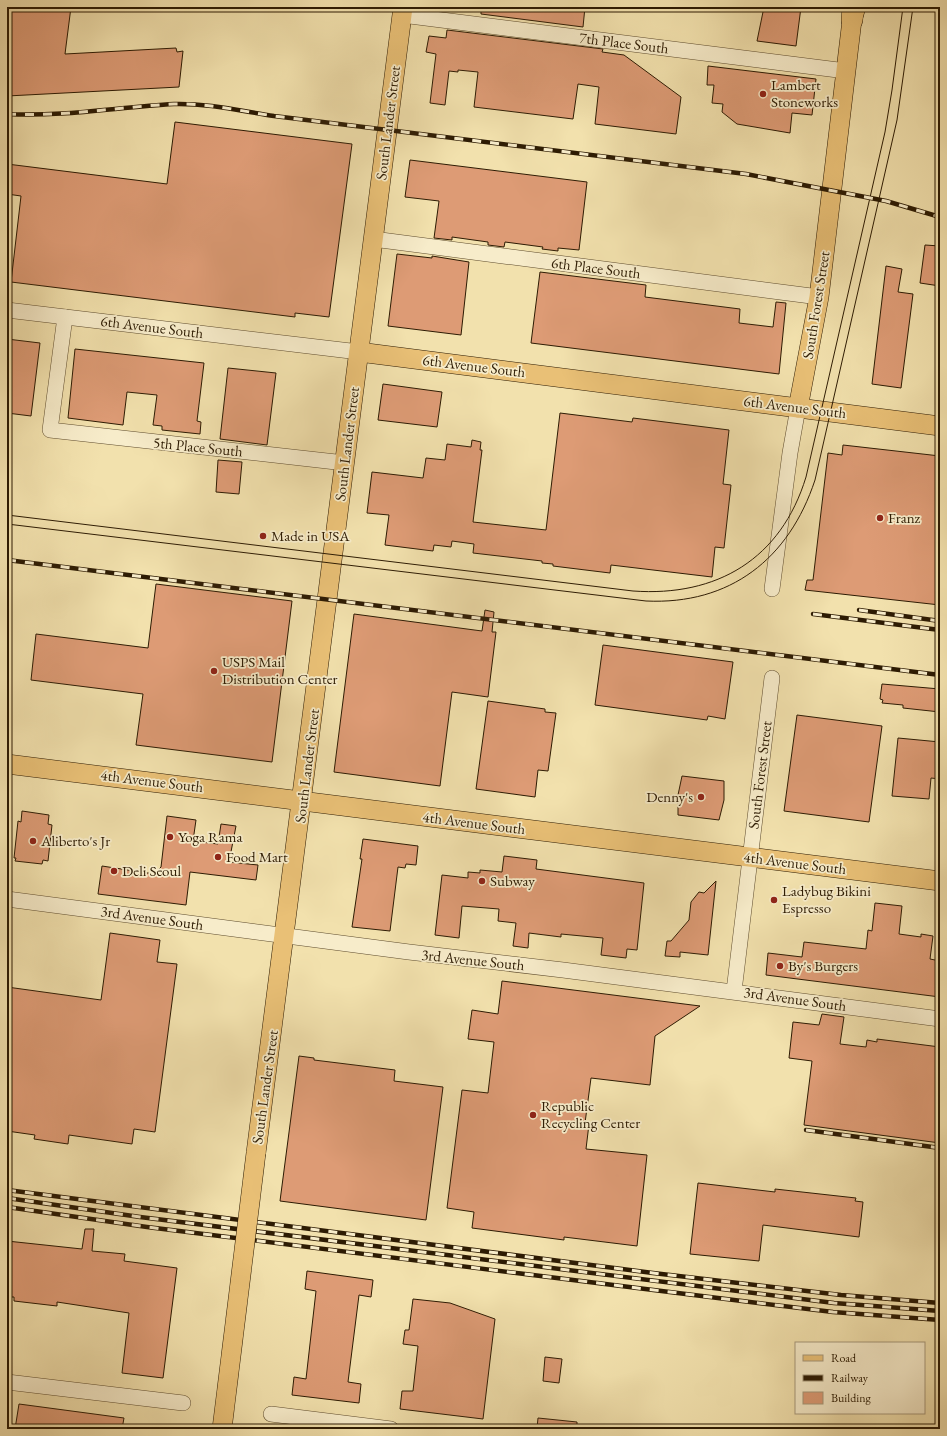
<svg xmlns="http://www.w3.org/2000/svg" width="947" height="1436" viewBox="0 0 947 1436" font-family="'EB Garamond',serif">
  <style>
    .building { fill: #dd9b75; stroke: #2d1b03 }
    .lines { fill: none; stroke-linecap: round; stroke-linejoin: round }
    .minor-casing { stroke: #5e4c2e; stroke-width: 16 }
    .major-casing { stroke: #2d1b03; stroke-width: 20 }
    .highway-casing { stroke: #2d1b03; stroke-width: 22 }
    .minor { stroke: #f7ecca; stroke-width: 15 }
    .major { stroke: #e9c076; stroke-width: 19 }
    .highway { stroke: #e9c076; stroke-width: 21 }
    .tram { stroke: #2d1b03; stroke-width: 1 }
    .rail-casing { stroke: #2d1b03; stroke-width: 4.5 }
    .rail { stroke: #f7ecca; stroke-width: 3; stroke-dasharray: 9; stroke-linecap: butt }
    .major-bridge-casing { stroke: #2d1b03; stroke-width: 20; stroke-linecap: butt }
    .major-bridge { stroke: #e9c076; stroke-width: 19 }
    .poi-dot { fill: #8f2418; stroke: #f7ecca; stroke-width: 1.5 }
    .labels { text-anchor: middle; stroke-width: 3.5; stroke-linejoin: round; paint-order: stroke }
    .street-label { font-size: 15px; fill: #2d1b03; stroke: #f7ecca }
    .poi-label { font-size: 15px; fill: #2d1b03; stroke: #f7ecca; text-anchor: start }
  </style>
  <rect width="100%" height="100%" fill="#f2e1ad"/>
  <filter id="stains"><feTurbulence type="fractalNoise" baseFrequency=".005" numOctaves="4"/><feColorMatrix values="0 0 0 0 .2 0 0 0 0 .09 0 0 0 0 .02 0 0 0 .5 -.17"/></filter>
  <radialGradient id="worn" r=".72"><stop offset=".6" stop-color="#630" stop-opacity="0"/><stop offset="1" stop-color="#630" stop-opacity=".3"/></radialGradient>
  <g class="building">
    <polygon points="7,7 71,7 65,54 176,48 177,52 183,51 179,87 7,96"/>
    <polygon points="481,7 585,7 583,27 481,14"/>
    <polygon points="764,7 801,7 796,46 757,41"/>
    <polygon points="447,30 603,49 602,52 624,55 681,97 676,134 595,124 599,87 578,84 573,119 474,107 478,72 458,70 458,72 449,71 445,105 430,103 436,54 426,52 429,36 446,38"/>
    <polygon points="708,66 816,79 812,115 792,113 790,133 737,124 722,112 723,104 712,103 714,85 707,85"/>
    <polygon points="175,122 352,144 329,317 295,313 295,317 11,282 21,196 7,194 7,164 167,184"/>
    <polygon points="410,160 587,182 579,250 558,248 558,251 542,249 543,247 505,242 504,247 488,245 488,242 452,237 452,240 434,238 439,201 405,197"/>
    <polygon points="925,245 940,246 940,286 920,283"/>
    <polygon points="397,254 432,258 432,256 469,262 461,335 388,326"/>
    <polygon points="886,266 902,269 898,292 913,294 901,388 872,384"/>
    <polygon points="540,272 646,285 645,297 740,309 739,323 773,327 776,302 786,303 779,374 531,343"/>
    <polygon points="7,339 40,343 31,416 7,413"/>
    <polygon points="75,349 204,363 197,421 201,422 200,434 162,430 162,426 153,425 157,395 127,392 123,425 68,418"/>
    <polygon points="228,368 276,373 267,445 220,439"/>
    <polygon points="383,384 442,392 437,427 378,420"/>
    <polygon points="560,413 632,422 633,418 729,430 723,484 731,485 724,548 715,547 712,577 611,565 610,573 553,566 553,564 542,563 542,561 473,553 474,544 452,541 451,547 434,545 433,551 385,545 389,515 367,513 372,472 423,478 426,458 445,460 447,444 471,447 472,440 481,442 480,450 482,450 473,522 546,530"/>
    <polygon points="843,445 940,456 940,605 805,590 807,580 813,580 828,453 842,455"/>
    <polygon points="218,460 242,462 239,494 216,492"/>
    <polygon points="156,584 292,601 272,762 136,745 143,694 31,680 36,634 148,648"/>
    <polygon points="485,610 494,612 492,632 496,632 488,697 452,692 440,786 334,772 354,614 482,631"/>
    <polygon points="603,645 733,662 725,719 708,716 707,720 595,705"/>
    <polygon points="882,684 940,689 940,712 903,708 903,705 882,703 883,700 880,699"/>
    <polygon points="488,701 545,709 545,712 556,713 548,771 538,770 535,797 476,789"/>
    <polygon points="797,715 882,726 869,822 784,811"/>
    <polygon points="898,738 940,742 940,779 931,778 929,799 892,796"/>
    <polygon points="682,776 724,781 724,800 719,820 678,815 678,795"/>
    <polygon points="22,811 49,815 48,824 52,825 48,861 43,860 42,864 15,861 16,858 14,858 18,821 21,822"/>
    <polygon points="167,816 196,820 193,841 218,844 221,824 236,826 229,862 258,865 256,880 190,872 186,905 98,894 102,866 154,874 161,867"/>
    <polygon points="363,839 418,846 416,865 406,864 405,868 398,867 390,931 352,927 362,859 360,859"/>
    <polygon points="504,856 537,860 536,869 644,883 637,950 627,949 626,958 601,955 603,938 561,934 561,937 529,933 528,948 513,946 516,923 498,921 499,909 462,906 459,938 435,935 442,875 468,878 468,872 480,873 480,870 502,872"/>
    <polygon points="716,881 708,955 680,952 680,957 665,956 667,941 671,941 689,920 691,902 699,892 704,893"/>
    <polygon points="875,903 902,906 899,934 921,937 921,934 933,936 930,959 940,961 940,997 766,975 768,953 802,957 804,942 866,949 868,930 872,931"/>
    <polygon points="110,933 160,940 157,962 177,964 155,1132 134,1129 132,1144 69,1135 68,1144 34,1139 35,1135 7,1131 7,987 101,1000"/>
    <polygon points="502,981 700,1006 655,1036 650,1085 591,1078 585,1123 589,1124 586,1149 647,1155 637,1246 564,1237 564,1240 472,1228 474,1212 447,1208 462,1090 488,1093 494,1042 468,1039 472,1010 498,1014"/>
    <polygon points="822,1014 844,1017 840,1044 866,1047 867,1040 877,1042 877,1039 940,1047 940,1143 804,1125 812,1061 789,1058 793,1022 819,1025"/>
    <polygon points="299,1056 314,1058 314,1060 395,1070 394,1081 443,1087 426,1220 280,1201"/>
    <polygon points="698,1183 775,1192 775,1189 856,1198 855,1201 863,1202 859,1237 763,1225 759,1261 690,1254"/>
    <polygon points="85,1229 94,1229 92,1251 125,1254 124,1261 177,1268 163,1378 122,1373 129,1313 57,1302 57,1306 14,1301 14,1297 7,1297 7,1241 82,1249"/>
    <polygon points="307,1271 373,1280 371,1297 359,1295 348,1382 361,1384 359,1403 292,1395 294,1377 306,1379 316,1291 305,1289"/>
    <polygon points="413,1299 450,1303 495,1319 483,1419 400,1409 402,1391 413,1391 418,1346 403,1344 405,1330 409,1330"/>
    <polygon points="545,1357 562,1359 559,1383 543,1381"/>
    <polygon points="19,1404 124,1418 122,1429 15,1429"/>
    <polygon points="538,1418 577,1422 577,1429 537,1428"/>
  </g>
  <g class="lines">
    <g class="minor-casing">
      <g id="minor">
        <polyline points="402,15 846,71"/>
        <polyline points="373,239 819,297"/>
        <polyline points="7,310 359,352"/>
        <polyline points="65,317 50,430 345,463"/>
        <polyline points="772,589 790,453 798,408"/>
        <polyline points="7,899 409,952 563,970 940,1019"/>
        <polyline points="734,991 772,678"/>
        <polyline points="7,1382 183,1403"/>
        <polyline points="271,1414 391,1429"/>
      </g>
    </g>
    <g class="major-casing">
      <g id="major">
        <polyline points="359,352 940,426"/>
        <polyline points="798,408 819,297 852,20 856,7"/>
        <polyline points="7,764 940,881"/>
        <polyline points="256,1153 403,7"/>
      </g>
    </g>
    <g class="highway-casing">
      <polyline id="highway" points="852,20 853,7"/>
    </g>
    <use href="#minor" class="minor"/>
    <use href="#major" class="major"/>
    <use href="#highway" class="highway"/>
    <g class="tram">
      <path d="M7 515 633 591C717 597 781 559 806 477L885 132 892 90 903 7"/>
      <path d="M7 524 646 601C730 605 789 559 815 480L897 120 913 7"/>
    </g>
    <g class="rail-casing">
      <g id="rail">
        <path d="M7 114C63 117 118 107 174 104 207 103 241 111 274 116L746 174 886 201 940 217"/>
        <polyline points="7,560 940,675"/>
        <polyline points="859,610 940,621"/>
        <polyline points="813,614 940,630"/>
        <polyline points="806,1130 940,1148"/>
        <polyline points="7,1190 653,1273 841,1295 940,1303"/>
        <polyline points="7,1198 140,1217 834,1303 940,1311"/>
        <polyline points="7,1207 147,1227 742,1301 833,1312 940,1320"/>
      </g>
    </g>
    <use href="#rail" class="rail"/>
    <g class="major-bridge-casing">
      <polyline id="major-bridge" points="222,1429 256,1153"/>
    </g>
    <use href="#major-bridge" class="major-bridge"/>
  </g>
  <g class="poi-dot">
    <circle cx="763" cy="94" r="4"/>
    <circle cx="880" cy="518" r="4"/>
    <circle cx="263" cy="536" r="4"/>
    <circle cx="214" cy="671" r="4"/>
    <circle cx="701" cy="797" r="4"/>
    <circle cx="170" cy="837" r="4"/>
    <circle cx="33" cy="841" r="4"/>
    <circle cx="218" cy="857" r="4"/>
    <circle cx="114" cy="871" r="4"/>
    <circle cx="482" cy="881" r="4"/>
    <circle cx="774" cy="900" r="4"/>
    <circle cx="780" cy="966" r="4"/>
    <circle cx="533" cy="1115" r="4"/>
  </g>
  <g class="labels">
    <g class="street-label">
      <text transform="translate(624 43) rotate(7)" y="5">7th Place South</text>
      <text transform="translate(388 123) rotate(-83)" y="5">South Lander Street</text>
      <text transform="translate(596 268) rotate(7)" y="5">6th Place South</text>
      <text transform="translate(816 305) rotate(-81)" y="5">South Forest Street</text>
      <text transform="translate(152 327) rotate(7)" y="5">6th Avenue South</text>
      <text transform="translate(474 366) rotate(7)" y="5">6th Avenue South</text>
      <text transform="translate(795 407) rotate(7)" y="5">6th Avenue South</text>
      <text transform="translate(347 444) rotate(-83)" y="5">South Lander Street</text>
      <text transform="translate(198 447) rotate(6)" y="5">5th Place South</text>
      <text transform="translate(307 766) rotate(-83)" y="5">South Lander Street</text>
      <text transform="translate(760 775) rotate(-83)" y="5">South Forest Street</text>
      <text transform="translate(152 781) rotate(7)" y="5">4th Avenue South</text>
      <text transform="translate(474 823) rotate(7)" y="5">4th Avenue South</text>
      <text transform="translate(795 863) rotate(7)" y="5">4th Avenue South</text>
      <text transform="translate(152 918) rotate(8)" y="5">3rd Avenue South</text>
      <text transform="translate(473 960) rotate(6)" y="5">3rd Avenue South</text>
      <text transform="translate(795 999) rotate(8)" y="5">3rd Avenue South</text>
      <text transform="translate(265 1087) rotate(-82)" y="5">South Lander Street</text>
    </g>
    <g class="poi-label">
      <text x="771" y="90">Lambert<tspan x="771" dy="17">Stoneworks</tspan></text>
      <text x="888" y="523">Franz</text>
      <text x="271" y="541">Made in USA</text>
      <text x="222" y="667">USPS Mail<tspan x="222" dy="17">Distribution Center</tspan></text>
      <text x="693" y="802" text-anchor="end">Denny's</text>
      <text x="178" y="842">Yoga Rama</text>
      <text x="41" y="846">Aliberto's Jr</text>
      <text x="226" y="862">Food Mart</text>
      <text x="122" y="876">Deli Seoul</text>
      <text x="490" y="886">Subway</text>
      <text x="782" y="896">Ladybug Bikini<tspan x="782" dy="17">Espresso</tspan></text>
      <text x="788" y="971">By's Burgers</text>
      <text x="541" y="1111">Republic<tspan x="541" dy="17">Recycling Center</tspan></text>
    </g>
  </g>
  <rect width="947" height="1436" fill="none" stroke="#f2e1ad" stroke-width="24"/>
  <rect x="8" y="8" width="931" height="1420" fill="none" stroke="#2d1b03" stroke-width="2"/>
  <rect x="12" y="12" width="923" height="1412" fill="none" stroke="#2d1b03"/>
  <rect x="795" y="1342" width="130" height="72" fill="#f7ecca" stroke="#a6987a"/>
  <rect x="803" y="1355" width="20" height="6" fill="#e9c076" stroke="#a6987a"/>
  <text x="831" y="1362" font-size="12" fill="#2d1b03">Road</text>
  <rect x="803" y="1375" width="20" height="6" fill="#2d1b03" stroke="#a6987a"/>
  <text x="831" y="1382" font-size="12" fill="#2d1b03">Railway</text>
  <rect x="803" y="1392" width="20" height="12" fill="#dd9b75" stroke="#a6987a"/>
  <text x="831" y="1402" font-size="12" fill="#2d1b03">Building</text>
  <rect width="100%" height="100%" filter="url(#stains)"/>
  <rect width="100%" height="100%" fill="url(#worn)"/>
</svg>
